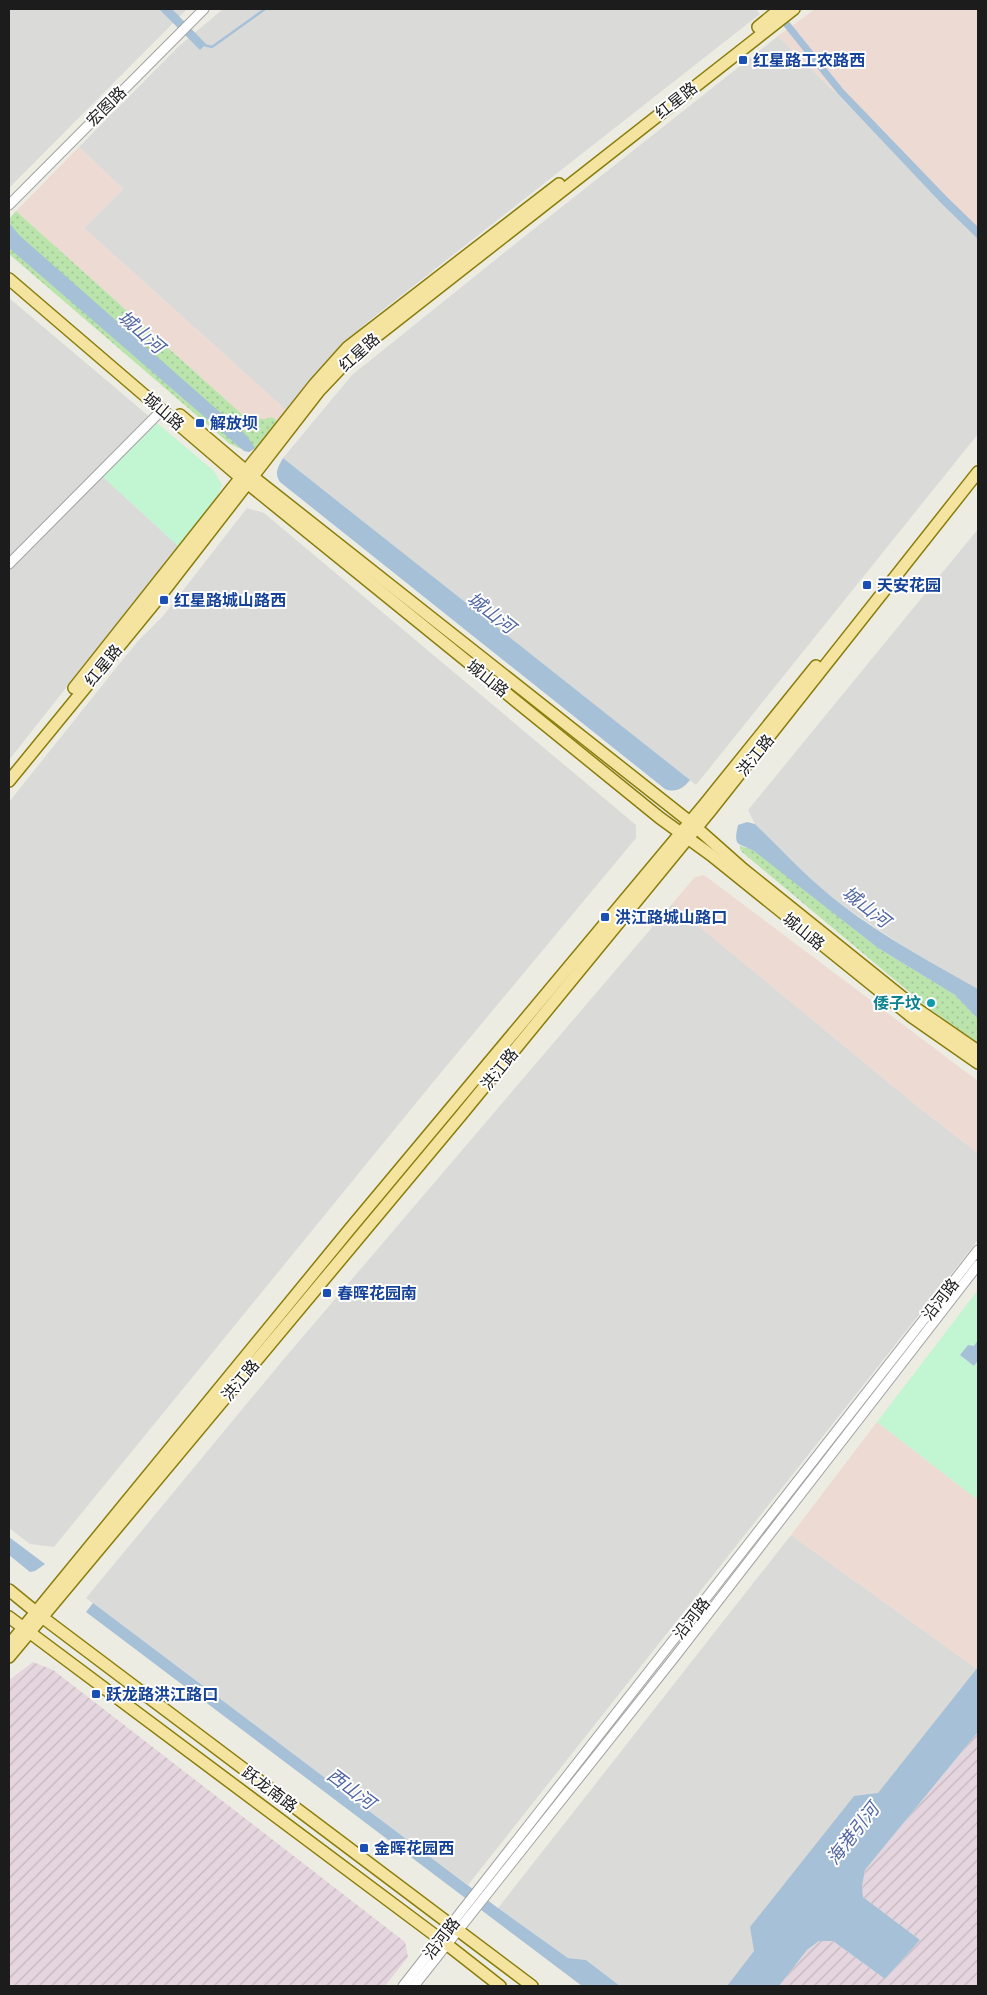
<svg xmlns="http://www.w3.org/2000/svg" width="987" height="1995" viewBox="0 0 987 1995" font-family="Helvetica,'Noto Sans SC',sans-serif">
  <style>
    .residential { fill: #dadad9 }
    .commercial { fill: #eddad3 }
    .industrial { fill: url(#industrial-furrows) }
    .grass { fill: url(#grass-dots) }
    .park { fill: #c2f5d2 }
    .water { fill: #a6c1d7 }
    .lines { fill: none; stroke-linecap: round; stroke-linejoin: round }
    .stream { stroke: #a6c1d7; stroke-width: 2.5 }
    .minor-casing { stroke: #a3a3a3; stroke-width: 11 }
    .major-casing { stroke: #897d0b; stroke-width: 14 }
    .minor { stroke: #fff; stroke-width: 9 }
    .major { stroke: #f4e4a0; stroke-width: 11 }
    .transit-dot { fill: #1a4fb4; stroke: #fff; stroke-width: 2 }
    .culture-dot { fill: #0f9aa8; stroke: #fff; stroke-width: 2 }
    .labels { text-anchor: middle; stroke-width: 4; stroke-linejoin: round; paint-order: stroke }
    .transit-label { font-size: 16px; font-weight: bold; fill: #164399; stroke: #fff; text-anchor: start }
    .street-label { font-size: 16px; fill: #1c1c1c; stroke: #fff }
    .culture-label { font-size: 16px; font-weight: bold; fill: #0d838f; stroke: #fff; text-anchor: end }
    .water-label { font-size: 18px; font-style: italic; fill: #5166a4; stroke: #fff }
  </style>
  <defs>
    <pattern id="industrial-furrows" width="10" height="10" patternUnits="userSpaceOnUse" patternTransform="scale(1.25)"><rect width="10" height="10" fill="#e5d5de"/><path d="M-1 1l2-2M0 10L10 0M9 11l2-2" fill="none" stroke="#c4b6be"/></pattern>
    <pattern id="grass-dots" width="8" height="8" patternUnits="userSpaceOnUse" patternTransform="scale(1.25)"><rect width="8" height="8" fill="#bae4ac"/><path d="M2 2h.1M6 6h.1" fill="none" stroke="#9fc393" stroke-width="1.8" stroke-linecap="round"/></pattern>
  </defs>
  <rect width="100%" height="100%" fill="#edece3"/>
  <g class="residential">
    <polygon points="9,9 187,9 9,188"/>
    <polygon points="223,9 756,9 760,14 365,324 329,358 286,410 84,228 123,189 79,147 179,46"/>
    <polygon points="778,36 978,233 978,434 696,785 283,458 352,375 520,240"/>
    <polygon points="9,298 157,423 103,477 178,546 9,760"/>
    <polygon points="247,508 264,513 636,825 636,838 434,1081 54,1547 30,1544 9,1528 9,802 116,668 138,641 163,616"/>
    <polygon points="978,529 978,990 909,950 842,905 818,886 755,824 748,810"/>
    <polygon points="672,904 922,1110 978,1153 978,1240 468,1885 86,1598 283,1360"/>
    <polygon points="791,1535 977,1669 727,1986 620,1986 586,1960 568,1958 498,1908"/>
  </g>
  <g class="commercial">
    <polygon points="815,9 978,9 978,231 778,36"/>
    <polygon points="79,147 123,189 84,228 286,410 277,421 272,417 265,419 245,417 16,211"/>
    <polygon points="704,875 978,1081 978,1153 922,1110 672,904 695,877"/>
    <polygon points="877,1422 978,1500 978,1667 977,1669 791,1535"/>
  </g>
  <g class="industrial">
    <polygon points="33,1662 53,1670 405,1942 408,1957 385,1986 9,1986 9,1680"/>
    <polygon points="978,1732 978,1986 779,1986 807,1950 819,1941 833,1941 885,1979 920,1940 863,1897 862,1886 865,1870"/>
  </g>
  <g class="grass">
    <polygon points="16,211 245,417 265,419 272,417 277,421 255,448 249,452 230,444 9,254 9,219"/>
    <polygon points="740,846 754,850 878,948 955,995 978,1019 978,1043 926,1006 742,852 740,849"/>
  </g>
  <g class="park">
    <polygon points="157,423 214,471 222,485 217,497 178,546 103,477"/>
    <polygon points="978,1290 978,1500 877,1422"/>
  </g>
  <g class="water">
    <polygon points="159,9 172,9 206,44 200,50"/>
    <polygon points="770,9 779,9 843,89 948,198 978,227 978,239 942,204 838,94"/>
    <polygon points="9,225 11,225 19,235 247,436 255,448 249,452 244,451 9,248"/>
    <path d="M283 458 690 780C683 789 675 793 665 789L280 482C274 473 278 467 283 458Z"/>
    <path d="M747 822 755 824C783 851 810 881 842 905 884 937 930 962 976 988L978 990V1019L955 995 878 948 754 851C738 842 733 848 738 825Z"/>
    <polygon points="978,1340 978,1360 974,1366 960,1355 968,1345 974,1346"/>
    <polygon points="9,1537 45,1564 35,1571 30,1572 9,1555"/>
    <polygon points="93,1603 498,1908 568,1958 586,1960 620,1986 582,1986 86,1612"/>
    <polygon points="978,1667 978,1732 865,1870 862,1886 863,1897 920,1940 885,1979 833,1941 819,1941 807,1950 779,1986 727,1986 754,1951 750,1927 854,1796 878,1793"/>
  </g>
  <g class="lines">
    <polyline class="stream" points="204,45 212,47 265,9"/>
    <g class="minor-casing">
      <g id="minor">
        <polyline points="9,205 204,9"/>
        <polyline points="9,564 162,410"/>
        <polyline points="403,1986 978,1250"/>
        <polyline points="414,1986 674,1658 978,1265"/>
      </g>
    </g>
    <g class="major-casing">
      <g id="major">
        <polyline points="758,27 780,9"/>
        <polyline points="9,279 241,478 660,818 711,855 912,1017 978,1063"/>
        <polyline points="180,415 252,476 690,822 743,869 917,1009 978,1051"/>
        <polyline points="74,688 314,385 348,347 559,184"/>
        <polyline points="9,781 161,595 319,391 354,354 794,9"/>
        <polyline points="9,1590 42,1617 532,1986"/>
        <polyline points="9,1617 440,1939 500,1986"/>
        <polyline points="9,1645 349,1230 704,805 816,666"/>
        <polyline points="9,1657 462,1114 711,810 978,472"/>
      </g>
    </g>
    <use href="#minor" class="minor"/>
    <use href="#major" class="major"/>
  </g>
  <g class="transit-dot">
    <rect x="738" y="55" width="10" height="10" rx="2.5"/>
    <rect x="195" y="418" width="10" height="10" rx="2.5"/>
    <rect x="862" y="580" width="10" height="10" rx="2.5"/>
    <rect x="159" y="595" width="10" height="10" rx="2.5"/>
    <rect x="600" y="912" width="10" height="10" rx="2.5"/>
    <rect x="322" y="1288" width="10" height="10" rx="2.5"/>
    <rect x="91" y="1689" width="10" height="10" rx="2.5"/>
    <rect x="359" y="1843" width="10" height="10" rx="2.5"/>
  </g>
  <circle class="culture-dot" cx="931" cy="1003" r="5"/>
  <g class="labels">
    <g class="transit-label">
      <text x="753" y="66">红星路工农路西</text>
      <text x="210" y="429">解放坝</text>
      <text x="877" y="591">天安花园</text>
      <text x="174" y="606">红星路城山路西</text>
      <text x="615" y="923">洪江路城山路口</text>
      <text x="337" y="1299">春晖花园南</text>
      <text x="106" y="1700">跃龙路洪江路口</text>
      <text x="374" y="1854">金晖花园西</text>
    </g>
    <g class="street-label">
      <text transform="translate(676 100) rotate(-38)" y="6">红星路</text>
      <text transform="translate(106 106) rotate(-45)" y="6">宏图路</text>
      <text transform="translate(359 352) rotate(-42)" y="6">红星路</text>
      <text transform="translate(164 411) rotate(41)" y="6">城山路</text>
      <text transform="translate(103 665) rotate(-51)" y="6">红星路</text>
      <text transform="translate(488 678) rotate(39)" y="6">城山路</text>
      <text transform="translate(755 755) rotate(-51)" y="6">洪江路</text>
      <text transform="translate(804 931) rotate(39)" y="6">城山路</text>
      <text transform="translate(499 1069) rotate(-51)" y="6">洪江路</text>
      <text transform="translate(940 1299) rotate(-52)" y="6">沿河路</text>
      <text transform="translate(240 1380) rotate(-50)" y="6">洪江路</text>
      <text transform="translate(691 1618) rotate(-52)" y="6">沿河路</text>
      <text transform="translate(270 1789) rotate(37)" y="6">跃龙南路</text>
      <text transform="translate(441 1938) rotate(-52)" y="6">沿河路</text>
    </g>
    <g class="culture-label">
      <text x="921" y="1009">倭子坟</text>
    </g>
    <g class="water-label">
      <text transform="translate(141 332) rotate(41)" y="6">城山河</text>
      <text transform="translate(491 613) rotate(38)" y="6">城山河</text>
      <text transform="translate(866 907) rotate(38)" y="6">城山河</text>
      <text transform="translate(351 1789) rotate(37)" y="6">西山河</text>
      <text transform="translate(853 1834) rotate(-52)" y="6">海港引河</text>
    </g>
  </g>
  <rect width="987" height="1995" fill="none" stroke="#1c1c1c" stroke-width="20"/>
</svg>
